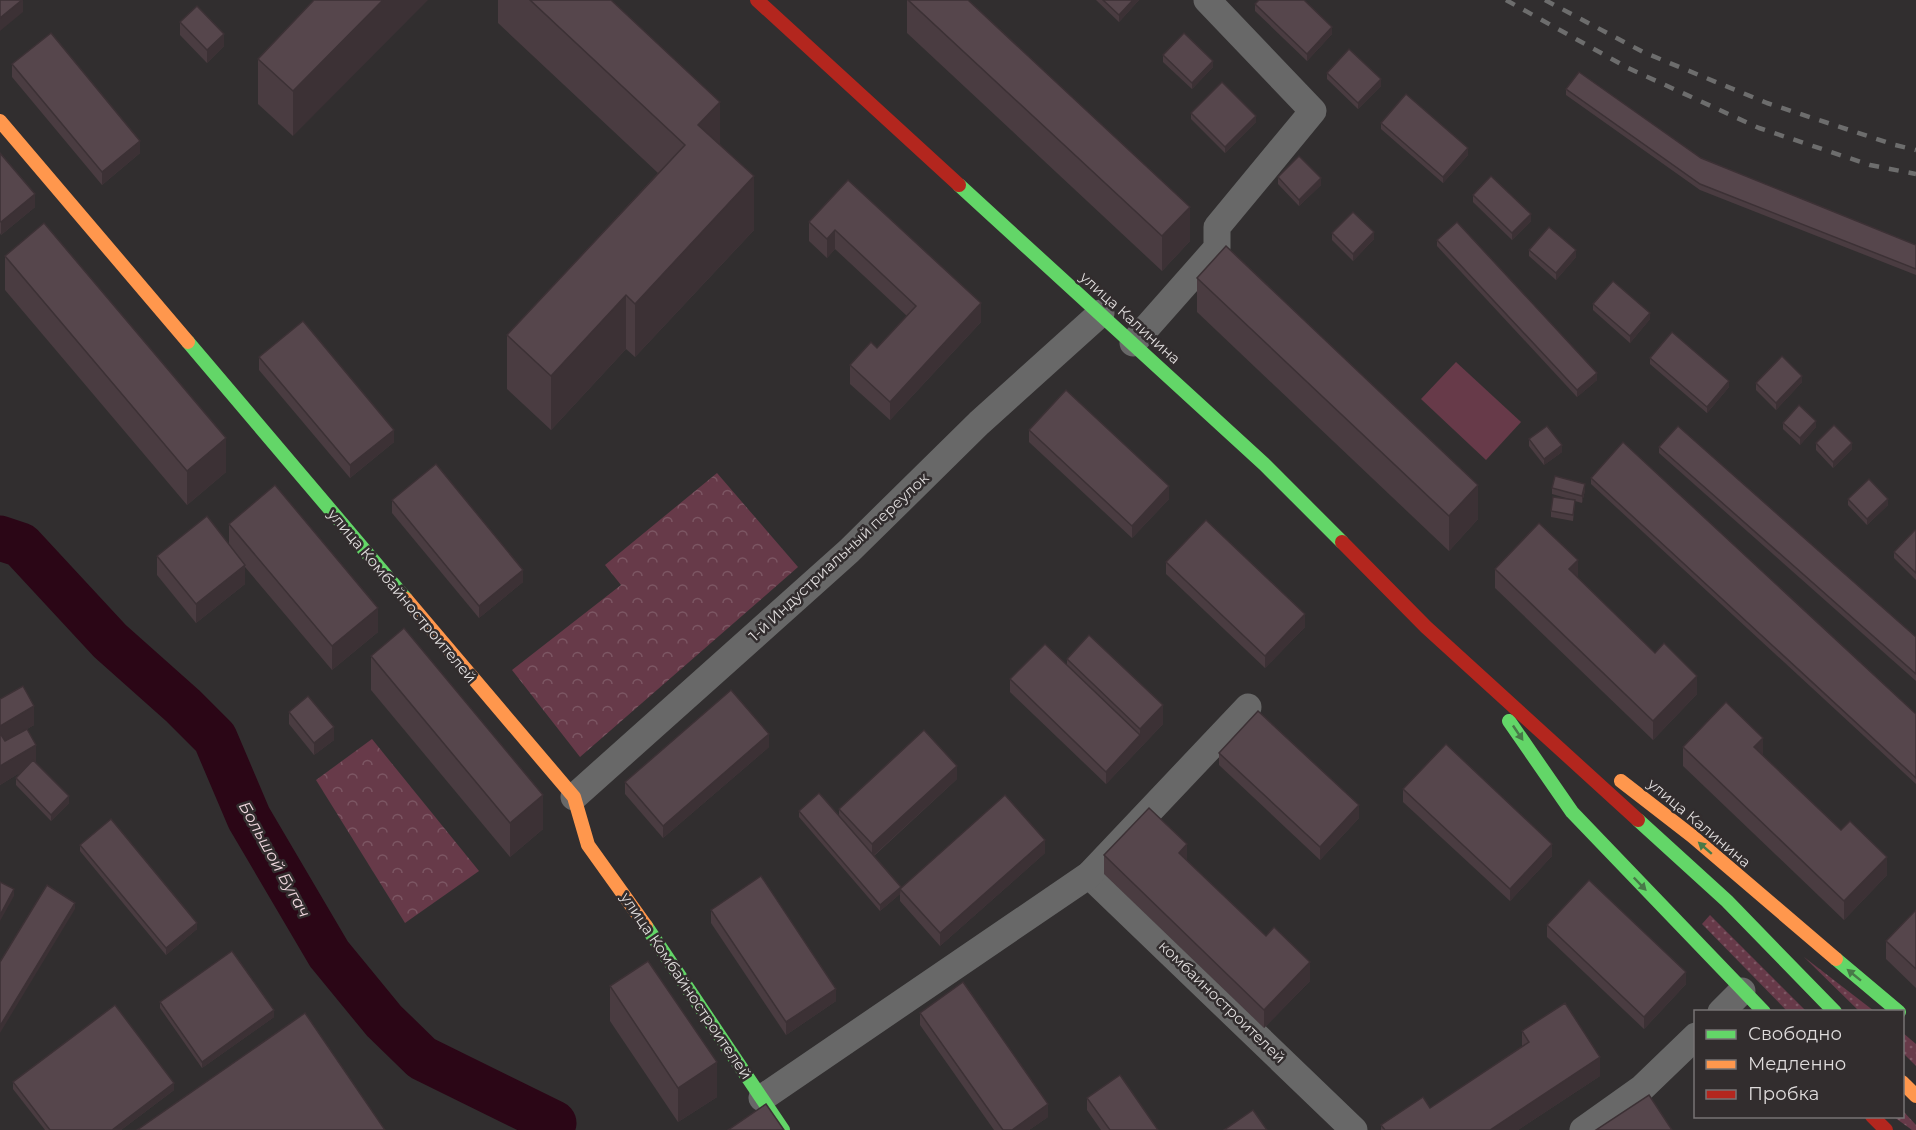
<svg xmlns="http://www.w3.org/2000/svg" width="1916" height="1130" viewBox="0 0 1916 1130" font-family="Montserrat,sans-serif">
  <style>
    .grass { fill: url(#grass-dots) }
    .park { fill: url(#park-crowns) }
    .pitch { fill: #673a49 }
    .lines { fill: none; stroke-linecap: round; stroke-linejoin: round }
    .river { stroke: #2b0616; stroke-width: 45 }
    .street { stroke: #686868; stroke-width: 27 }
    .fast { stroke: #63d668; stroke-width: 14 }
    .slow { stroke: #ff974d; stroke-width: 14 }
    .jam { stroke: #b3261e; stroke-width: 14 }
    .rail { stroke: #6d6d6d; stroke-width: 4.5; stroke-dasharray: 10 10; stroke-linecap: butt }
    .wall { fill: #4a3c41 }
    .shaded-wall { fill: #3c3135 }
    .building { fill: #56464c; stroke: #3c3135; stroke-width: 1.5 }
    .oneway { fill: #487948 }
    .labels { text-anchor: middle; stroke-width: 5; stroke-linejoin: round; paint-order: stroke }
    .street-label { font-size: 15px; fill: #dfdcdc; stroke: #322d2e }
    .water-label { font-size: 16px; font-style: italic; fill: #f0d7de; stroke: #322d2e }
  </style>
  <defs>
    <pattern id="grass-dots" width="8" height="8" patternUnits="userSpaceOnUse" patternTransform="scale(1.5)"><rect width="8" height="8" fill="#673a49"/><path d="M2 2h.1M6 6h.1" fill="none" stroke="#7c5663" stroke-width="1.8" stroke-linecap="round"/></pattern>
    <pattern id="park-crowns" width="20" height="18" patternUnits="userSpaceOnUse" patternTransform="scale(1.5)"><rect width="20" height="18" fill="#673a49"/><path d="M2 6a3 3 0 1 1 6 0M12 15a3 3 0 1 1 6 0" fill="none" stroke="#7c5663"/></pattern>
  </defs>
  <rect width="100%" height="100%" fill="#312e2f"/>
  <g class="grass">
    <polygon points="1710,915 1806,1011 1787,1011 1702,924"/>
    <polygon points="1804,957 1874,1011 1859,1011"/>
    <polygon points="1903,1033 1916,1044 1916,1066 1903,1053"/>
    <polygon points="1903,1111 1916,1125 1916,1130 1912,1130 1894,1117 1902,1116"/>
  </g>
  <g class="park">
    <polygon points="717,473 798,567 580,757 512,670 621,585 605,565"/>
    <polygon points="372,739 479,871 405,923 316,780"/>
  </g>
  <polygon class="pitch" points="1456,362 1521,422 1486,460 1421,399"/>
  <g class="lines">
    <polyline class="river" points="0,538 21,545 110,641 183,706 215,738 249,818 329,954 384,1021 422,1058 554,1123"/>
    <g class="street">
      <polyline points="1133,343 1217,248 1217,227 1313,111 1207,0"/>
      <polyline points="574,797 849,551 979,423 1101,313"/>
      <polyline points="1089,875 1354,1130"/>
      <polyline points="1721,1012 1742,991"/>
      <polyline points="762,1098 1089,875 1248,707"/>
      <polyline points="1583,1130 1642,1088 1696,1036"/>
    </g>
    <g class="fast">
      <polyline points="959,185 1264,464 1342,542"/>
      <polyline points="188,342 406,599"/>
      <polyline points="1509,721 1572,812 1764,1012"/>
      <polyline points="1638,820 1727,901 1835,1012"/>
      <polyline points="646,926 783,1130"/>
      <polyline points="1836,959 1899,1012"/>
    </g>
    <g class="slow">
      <polyline points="0,121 188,342"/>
      <polyline points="406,599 574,797 588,845 646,926"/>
      <polyline points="1621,781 1692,836 1836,959"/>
      <polyline points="1902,1082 1916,1096"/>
    </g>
    <g class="jam">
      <polyline points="757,0 959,185"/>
      <polyline points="1342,542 1426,627 1638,820"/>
      <polyline points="1872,1116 1886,1130"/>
    </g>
    <g class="rail">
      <polyline points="1506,0 1628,68 1759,128 1870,165 1916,174"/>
      <polyline points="1545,0 1643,52 1767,103 1895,145 1916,150"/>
    </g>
  </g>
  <g class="wall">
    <polygon points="314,0 293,136 258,104 258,59"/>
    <polygon points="498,0 611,0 720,144 754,230 635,357 626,349 551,430 507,389 507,335 658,173 498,23"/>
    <polygon points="907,0 968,0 1190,241 1162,271 907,33"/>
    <polygon points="1096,0 1139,0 1119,22"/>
    <polygon points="1255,4 1332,34 1307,61 1255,11"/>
    <polygon points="180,22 224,46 207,63 180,35"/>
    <polygon points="1163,55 1213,67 1192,89 1163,62"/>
    <polygon points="12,64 140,153 102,185 12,77"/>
    <polygon points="1327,73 1381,86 1358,109 1327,79"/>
    <polygon points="1566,89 1701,158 1916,245 1916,275 1700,190 1566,95"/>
    <polygon points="1191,113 1256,122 1225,153 1191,119"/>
    <polygon points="1381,123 1468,155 1443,183 1381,129"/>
    <polygon points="0,153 35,207 1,235 0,233"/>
    <polygon points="1278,177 1321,185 1299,206 1278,184"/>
    <polygon points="848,180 981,322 890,420 850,384 850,365 877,348 907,316 835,249 827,258 809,241 809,222"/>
    <polygon points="1473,195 1531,221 1512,240 1473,202"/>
    <polygon points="1332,233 1374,239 1353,261 1332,240"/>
    <polygon points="1437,240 1597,380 1577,397 1437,246"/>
    <polygon points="1529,250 1576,257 1556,280 1529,256"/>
    <polygon points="5,256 226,472 187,505 5,290"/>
    <polygon points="1197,278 1478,519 1449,551 1197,312"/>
    <polygon points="1593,304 1650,319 1630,343 1593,310"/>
    <polygon points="259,357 394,442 350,478 259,370"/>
    <polygon points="1650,358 1729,387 1707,413 1650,364"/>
    <polygon points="1802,382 1776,410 1756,390 1756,383"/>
    <polygon points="1783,423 1816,427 1800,445 1783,429"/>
    <polygon points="1029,430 1169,499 1132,538 1029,442"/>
    <polygon points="1529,439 1562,452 1544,465 1529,446"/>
    <polygon points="1816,443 1852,449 1833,468 1816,450"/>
    <polygon points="1659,447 1916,637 1916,681 1659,453"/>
    <polygon points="1591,478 1916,714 1916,784 1591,484"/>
    <polygon points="1552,488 1585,490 1582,503 1575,501 1573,521 1551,517 1551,511 1573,500 1552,494"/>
    <polygon points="1848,499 1888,505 1867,525 1848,505"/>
    <polygon points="392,500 523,582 479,618 392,513"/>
    <polygon points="229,524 378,632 332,670 245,567 245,584 196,623 157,575 157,556 229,545"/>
    <polygon points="1916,531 1916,580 1894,558 1894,552"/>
    <polygon points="1166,562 1305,627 1265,668 1166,574"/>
    <polygon points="1495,569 1578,578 1697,694 1653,740 1495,588"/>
    <polygon points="371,656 543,829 510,857 371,690"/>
    <polygon points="1067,659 1163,724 1106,784 1010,692 1010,679 1067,665"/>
    <polygon points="0,699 34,725 27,729 36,763 69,803 51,821 16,785 16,778 21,772 0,785"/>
    <polygon points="289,712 334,740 314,755 289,724"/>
    <polygon points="769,747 663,838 625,794 625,782"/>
    <polygon points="1683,747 1763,756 1887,875 1844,920 1683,766"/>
    <polygon points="1219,753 1359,818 1320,860 1219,765"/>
    <polygon points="957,779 874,856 901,888 1045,853 940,946 900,901 900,894 880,911 799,817 799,811 839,816 839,809"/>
    <polygon points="1403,789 1552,856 1510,901 1403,802"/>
    <polygon points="80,845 197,929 166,955 80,851"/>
    <polygon points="1104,855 1187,861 1310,981 1264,1028 1104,874"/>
    <polygon points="711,910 836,1001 786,1035 711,923"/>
    <polygon points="1916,910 1916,988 1886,959 1886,941"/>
    <polygon points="1547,925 1686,984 1644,1029 1547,937"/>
    <polygon points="610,986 717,1097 678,1122 610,1021"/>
    <polygon points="160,1002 274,1017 202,1068 160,1008"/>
    <polygon points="920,1013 1048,1117 1029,1130 994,1130 920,1025"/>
    <polygon points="1522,1031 1600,1076 1518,1130 1381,1130 1381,1125 1430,1108 1522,1047"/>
    <polygon points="13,1082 174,1090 121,1130 45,1130 13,1089"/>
    <polygon points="1087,1098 1158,1130 1101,1130 1087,1110"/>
  </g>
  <g class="shaded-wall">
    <polygon points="22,0 23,0 23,12 0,31 0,18"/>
    <polygon points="383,0 428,0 293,136 293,91"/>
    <polygon points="1133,0 1139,0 1119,22 1119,15"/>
    <polygon points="1332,27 1332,34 1307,61 1307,54"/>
    <polygon points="224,34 224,46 207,63 207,50"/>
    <polygon points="1213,61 1213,67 1192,89 1192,83"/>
    <polygon points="1381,79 1381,86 1358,109 1358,103"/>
    <polygon points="720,102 720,155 698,125"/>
    <polygon points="1256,116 1256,122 1225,153 1225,147"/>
    <polygon points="140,141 140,153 102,185 102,172"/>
    <polygon points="1468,148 1468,155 1443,183 1443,177"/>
    <polygon points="754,176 754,230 635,357 635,304"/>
    <polygon points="1321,178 1321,185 1299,206 1299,200"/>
    <polygon points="35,194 35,207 1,235 1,222"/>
    <polygon points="1190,207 1190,241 1162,271 1162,236"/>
    <polygon points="1531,214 1531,221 1512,240 1512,233"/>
    <polygon points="835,230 835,249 827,258 827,239"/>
    <polygon points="1374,232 1374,239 1353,261 1353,254"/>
    <polygon points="1576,250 1576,257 1556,280 1556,273"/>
    <polygon points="626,295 626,349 551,430 551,376"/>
    <polygon points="981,303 981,322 890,420 890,402"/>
    <polygon points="1650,313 1650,319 1630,343 1630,336"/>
    <polygon points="1597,373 1597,380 1577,397 1577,390"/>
    <polygon points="1802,376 1802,382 1776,410 1776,403"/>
    <polygon points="1729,381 1729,387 1707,413 1707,407"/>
    <polygon points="1816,421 1816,427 1800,445 1800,438"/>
    <polygon points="394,430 394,442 350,478 350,465"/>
    <polygon points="226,438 226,472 187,505 187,471"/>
    <polygon points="1852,443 1852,449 1833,468 1833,462"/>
    <polygon points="1562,445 1562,452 1544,465 1544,459"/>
    <polygon points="1585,484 1585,490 1582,503 1582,496"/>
    <polygon points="1478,485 1478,519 1449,551 1449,516"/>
    <polygon points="1169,486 1169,499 1132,538 1132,526"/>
    <polygon points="1888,499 1888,505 1867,525 1867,519"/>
    <polygon points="1578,560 1578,579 1569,569"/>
    <polygon points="245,565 245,584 196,623 196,604"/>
    <polygon points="523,570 523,582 479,618 479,606"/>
    <polygon points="378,608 378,632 332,670 332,646"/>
    <polygon points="1305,614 1305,627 1265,668 1265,656"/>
    <polygon points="1697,676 1697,694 1653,740 1653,721"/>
    <polygon points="1163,705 1163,724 1106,784 1106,772 1140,735 1140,729"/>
    <polygon points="34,706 34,725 0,745 0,726"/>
    <polygon points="334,727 334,740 314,755 314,743"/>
    <polygon points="769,734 769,747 663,838 663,826"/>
    <polygon points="1763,738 1763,757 1754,747"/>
    <polygon points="36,745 36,763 0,785 0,766"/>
    <polygon points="957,766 957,779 872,857 872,844"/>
    <polygon points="543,795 543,829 510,857 510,823"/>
    <polygon points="69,796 69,803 51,821 51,815"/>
    <polygon points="1359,805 1359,818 1320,860 1320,847"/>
    <polygon points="1045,840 1045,853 940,946 940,933"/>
    <polygon points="1187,844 1187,863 1179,853"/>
    <polygon points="1552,844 1552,856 1510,901 1510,889"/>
    <polygon points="1887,857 1887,875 1844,920 1844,901"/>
    <polygon points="901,887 900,894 880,911 880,905"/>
    <polygon points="14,889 14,896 0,921 0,915"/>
    <polygon points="75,903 75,909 0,1033 0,1026"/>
    <polygon points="197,923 197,929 166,955 166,948"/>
    <polygon points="1310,962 1310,981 1264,1028 1264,1010"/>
    <polygon points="1686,972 1686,984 1644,1029 1644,1017"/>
    <polygon points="836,989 836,1001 786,1035 786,1022"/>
    <polygon points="274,1010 274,1017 202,1068 202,1062"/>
    <polygon points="1600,1057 1600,1076 1518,1130 1490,1130"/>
    <polygon points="717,1062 717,1097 678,1122 678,1088"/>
    <polygon points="174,1083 174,1090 121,1130 112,1130"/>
    <polygon points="1048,1104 1048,1117 1029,1130 1012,1130"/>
  </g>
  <g class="building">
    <polygon points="0,0 22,0 0,18"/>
    <polygon points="314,0 383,0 293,91 258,59"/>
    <polygon points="530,0 611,0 720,102 698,125 754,176 635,304 626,295 551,376 507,335 685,145"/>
    <polygon points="908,0 968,0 1190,207 1162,236"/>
    <polygon points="1103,0 1133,0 1119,15"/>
    <polygon points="1259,0 1304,0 1332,27 1307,54 1255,4"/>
    <polygon points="197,6 224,34 207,50 180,22"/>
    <polygon points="51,33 140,141 102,172 12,64"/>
    <polygon points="1184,33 1213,61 1192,83 1163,55"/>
    <polygon points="1349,49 1381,79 1358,103 1327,73"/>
    <polygon points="1579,72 1701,158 1916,245 1916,269 1700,184 1566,89"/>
    <polygon points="1222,82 1256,116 1225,147 1191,113"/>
    <polygon points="1406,94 1468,148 1443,177 1381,123"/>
    <polygon points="0,153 35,194 1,222 0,221"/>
    <polygon points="1299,156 1321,178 1299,200 1278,177"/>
    <polygon points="1491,176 1531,214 1512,233 1473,195"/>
    <polygon points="848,180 981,303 890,402 850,365 871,342 877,348 916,306 835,230 827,239 809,222"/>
    <polygon points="1353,212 1374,232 1353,254 1332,233"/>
    <polygon points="1457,222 1597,373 1577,390 1437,240"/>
    <polygon points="44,223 226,438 187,471 5,256"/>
    <polygon points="1549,227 1576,250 1556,273 1529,250"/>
    <polygon points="1226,246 1478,485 1449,516 1197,278"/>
    <polygon points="1613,281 1650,313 1630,336 1593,304"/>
    <polygon points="303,321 394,430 350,465 259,357"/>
    <polygon points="1672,332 1729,381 1707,407 1650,358"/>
    <polygon points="1782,356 1802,376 1776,403 1756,383"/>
    <polygon points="1066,390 1169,486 1132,526 1029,430"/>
    <polygon points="1799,405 1816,421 1800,438 1783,423"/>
    <polygon points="1834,425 1852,443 1833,462 1816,443"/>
    <polygon points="1547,426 1562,445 1544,459 1529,439"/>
    <polygon points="1678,426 1916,637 1916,674 1659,447"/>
    <polygon points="1623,442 1916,714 1916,778 1591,478"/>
    <polygon points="436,464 523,570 479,606 392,500"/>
    <polygon points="1555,476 1585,484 1582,496 1552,488"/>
    <polygon points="1869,479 1888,499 1867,519 1848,499"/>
    <polygon points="275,485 378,608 332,646 229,524"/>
    <polygon points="1553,497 1575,500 1573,515 1551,511"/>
    <polygon points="207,516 245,565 196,604 157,556"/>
    <polygon points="1206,520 1305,614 1265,656 1166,562"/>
    <polygon points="1539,523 1578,560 1569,569 1655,653 1664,643 1697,676 1653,721 1495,569"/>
    <polygon points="1915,530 1916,531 1916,573 1894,552"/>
    <polygon points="404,628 543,795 510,823 371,656"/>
    <polygon points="1089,635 1163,705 1140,729 1067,659"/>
    <polygon points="1045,644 1140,735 1106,772 1010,679"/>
    <polygon points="23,686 34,706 0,726 0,699"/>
    <polygon points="731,690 769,734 663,826 625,782"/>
    <polygon points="308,696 334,727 314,743 289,712"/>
    <polygon points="1726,702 1763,738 1754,747 1841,830 1850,821 1887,857 1844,901 1683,747"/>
    <polygon points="1258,711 1359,805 1320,847 1219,753"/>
    <polygon points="27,729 36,745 0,766 0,733 5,741"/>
    <polygon points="924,730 957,766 872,844 839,809"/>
    <polygon points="1446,744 1552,844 1510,889 1403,789"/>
    <polygon points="33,760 69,796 51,815 16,778"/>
    <polygon points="819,793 901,887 880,905 799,811"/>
    <polygon points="1005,795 1045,840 940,933 900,889"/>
    <polygon points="1149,808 1187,844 1179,853 1266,936 1274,927 1310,962 1264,1010 1104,855"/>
    <polygon points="111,819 197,923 166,948 80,845"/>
    <polygon points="761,876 836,989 786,1022 711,910"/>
    <polygon points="1589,880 1686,972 1644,1017 1547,925"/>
    <polygon points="0,882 14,889 0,915"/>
    <polygon points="47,885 75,903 0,1026 0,962"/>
    <polygon points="1916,910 1916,969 1886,941"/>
    <polygon points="232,951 274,1010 202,1062 160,1002"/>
    <polygon points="648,961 717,1062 678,1088 610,986"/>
    <polygon points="963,982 1048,1104 1012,1130 1003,1130 920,1013"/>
    <polygon points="1565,1003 1600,1057 1490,1130 1385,1130 1381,1125 1423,1097 1430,1108 1529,1042 1522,1031"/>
    <polygon points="115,1005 174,1083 112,1130 50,1130 13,1082"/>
    <polygon points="305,1013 385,1130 137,1130"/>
    <polygon points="1120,1075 1158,1130 1110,1130 1087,1098"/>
    <polygon points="1649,1095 1672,1130 1596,1130"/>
    <polygon points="766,1104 784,1130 728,1130"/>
    <polygon points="1253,1110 1267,1130 1224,1130"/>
  </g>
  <defs><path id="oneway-solid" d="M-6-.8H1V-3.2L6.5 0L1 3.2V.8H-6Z" transform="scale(1.5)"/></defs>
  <g class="oneway">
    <use href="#oneway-solid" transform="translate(1518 733) rotate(56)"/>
    <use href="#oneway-solid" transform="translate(1705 848) rotate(-139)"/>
    <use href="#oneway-solid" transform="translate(1640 884) rotate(46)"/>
    <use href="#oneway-solid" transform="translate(1854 975) rotate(-141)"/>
  </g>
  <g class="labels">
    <g class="street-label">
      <text transform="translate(1130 318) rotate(42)" y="5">улица Калинина</text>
      <text transform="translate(839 557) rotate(-43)" y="5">1-й Индустриальный переулок</text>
      <text transform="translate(402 596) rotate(50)" y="5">улица Комбайностроителей</text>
      <text transform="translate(1699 823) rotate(40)" y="5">улица Калинина</text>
      <text transform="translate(686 986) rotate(56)" y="5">улица Комбайностроителей</text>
      <text transform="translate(1222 1002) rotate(44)" y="5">комбаиностроителей</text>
    </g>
    <g class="water-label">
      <text transform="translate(275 859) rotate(61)" y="6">Большой Бугач</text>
    </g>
  </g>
  <rect x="1694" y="1010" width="210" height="108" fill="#322d2e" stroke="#777374" stroke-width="1.5"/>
  <rect x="1706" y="1030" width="30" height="9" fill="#63d668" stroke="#777374" stroke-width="1.5"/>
  <text x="1748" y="1040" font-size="18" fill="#dfdcdc">Свободно</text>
  <rect x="1706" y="1060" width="30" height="9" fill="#ff974d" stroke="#777374" stroke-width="1.5"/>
  <text x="1748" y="1070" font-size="18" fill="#dfdcdc">Медленно</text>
  <rect x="1706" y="1090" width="30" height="9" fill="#b3261e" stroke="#777374" stroke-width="1.5"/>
  <text x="1748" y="1100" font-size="18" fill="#dfdcdc">Пробка</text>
</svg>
